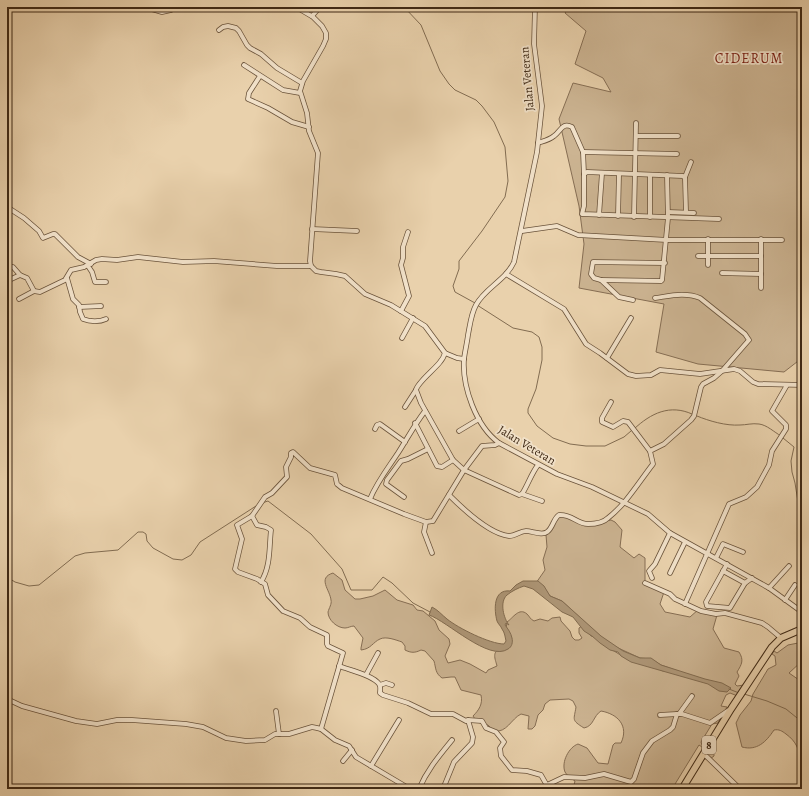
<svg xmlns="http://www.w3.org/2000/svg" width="809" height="796" viewBox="0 0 809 796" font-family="Alegreya,serif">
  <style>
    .green { fill: #ccb492; stroke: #866e54 }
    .water { fill: #af9879; stroke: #826c51 }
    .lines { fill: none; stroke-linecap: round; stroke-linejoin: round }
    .stream { stroke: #826c51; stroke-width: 1 }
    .minor-casing { stroke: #6a533b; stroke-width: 5.5 }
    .trunk-casing { stroke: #3f2915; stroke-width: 8 }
    .minor { stroke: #f1e1c9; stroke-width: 4 }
    .trunk { stroke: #e9d1ac; stroke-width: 6 }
    .labels { text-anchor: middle; stroke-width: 3.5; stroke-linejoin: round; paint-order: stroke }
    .shield { fill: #f1e1c9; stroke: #74604b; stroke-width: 1 }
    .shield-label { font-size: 11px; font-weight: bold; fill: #3f2915 }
    .street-label { font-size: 12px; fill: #3f2915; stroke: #f1e1c9 }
    .quarter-label { font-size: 14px; letter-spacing: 1px; fill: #7a1f14; stroke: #f1e1c9 }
  </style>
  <rect width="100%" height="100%" fill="#e9d1ac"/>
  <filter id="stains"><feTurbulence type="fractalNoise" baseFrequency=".005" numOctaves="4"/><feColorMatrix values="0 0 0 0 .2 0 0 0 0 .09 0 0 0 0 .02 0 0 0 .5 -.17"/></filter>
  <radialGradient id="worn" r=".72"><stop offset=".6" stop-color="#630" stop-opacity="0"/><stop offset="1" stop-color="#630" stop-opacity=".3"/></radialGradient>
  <g class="green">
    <polygon points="569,7 802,7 802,358 784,372 698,364 656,352 664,304 579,288 584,244 579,206 559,119 573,83 611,92 603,78 575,64 586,31 565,13"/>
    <path d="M559 515C569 514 577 520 585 525L611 520 615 522 622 530 620 547 634 558 639 554 645 558V583L664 592 660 604 665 612 690 617 699 609 717 615 713 629 724 648 739 652C744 660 742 664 737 672L739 676 735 684 737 686 744 685 748 686 746 691 740 697 730 693 726 695 721 706 727 707 718 723 712 724 701 742 702 745 705 746 708 742 710 745 714 748V756L710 759H702V747L699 745 672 789 660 788 659 789H573L575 781C571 778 567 776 565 772 561 762 569 747 578 744L587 748 598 763 608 764 613 745 615 743H621C629 726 618 714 601 711 593 716 594 726 584 728 571 720 574 720 576 707L573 701 569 699 550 700 545 704 543 710 538 715 535 726 532 729H528L529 716 521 714C511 719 507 733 494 731L488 725 477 722 473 716C479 710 483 704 481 695L461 690 455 677H451L442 678C435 673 436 668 434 661L425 651 421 650C415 653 411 653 405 650V646L402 642C396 640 386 636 380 639 373 642 371 649 361 650V648L363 638 354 626C351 626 348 628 345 628 337 628 328 620 328 612 329 608 332 604 331 600 330 590 317 578 333 573L342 580 345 590 355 599H360L373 596 385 590 397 600 413 605 417 610 423 611 435 621 439 630 449 639 450 644 445 656 448 663 460 660 470 664 486 673 488 670 497 666C496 661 491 652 500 649 503 647 506 647 509 646 512 639 511 635 506 629L507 622C513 618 519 607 527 614 530 617 530 619 534 621L540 619 548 621 552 618 560 617 561 621 570 631 572 637 575 640H579L582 638 579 633V628L582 626 591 636 598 638 601 643 627 659H631L632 661 647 664 663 671 668 670 677 672 678 675V671L661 665 651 659 640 658 616 647 601 637 562 601 550 596 543 586 536 583 545 570 543 560 547 547 546 535C553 530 552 520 559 515Z"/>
    <path d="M798 643 802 654V661L789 673 802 682V761C798 749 797 742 786 734 782 731 779 729 774 730 766 742 757 751 742 747L736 723 740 715 751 701 753 694 768 669 776 665 775 656 772 654 774 651 777 653 788 645Z"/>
  </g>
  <path class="water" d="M523 581H538L544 586 550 596 562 601 601 636 623 651 640 658H651L661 665 705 679 722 683 731 688 727 692 719 691 708 684 631 662 621 656 618 652 610 650 600 643 592 636 584 631 573 617 562 612 533 589 524 586C518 588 512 591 507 595 499 602 504 619 509 625L506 623 505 625C508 629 511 633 512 638 513 642 512 647 508 649 489 662 447 621 429 615L432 607C438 610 442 615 447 619 458 628 490 644 504 644L506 641C505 637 505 633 502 629 501 626 498 624 497 621 494 610 493 589 510 591L516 585Z"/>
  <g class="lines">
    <g class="stream">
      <polyline points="404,7 421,25 440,71 449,84 455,90 476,100 482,106 494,122 505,147 508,181 505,197 482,231 459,261 459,269 453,286 455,292 475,303"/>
      <polyline points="477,305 513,328 532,332 539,337 542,347 542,360 536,389 528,409 528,413 537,426 553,438 570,444 586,446 605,446 624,437 631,431"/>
      <path d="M697 416C709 421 726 426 740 425 746 425 752 423 759 424 767 425 774 432 781 436"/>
      <path d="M634 429C651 413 670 404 692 414"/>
      <polyline points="783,438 794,447 791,461 792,472 795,483 798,502 802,508"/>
      <polyline points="262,503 268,501 311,534 342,569 351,590 372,590 383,577 392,583 413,603 430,612"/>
      <polyline points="7,577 15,582 29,586 39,585 75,556 85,553 118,550 138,532 143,532 146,534 147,541 153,548 173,559 182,560 191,555 200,542 256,506"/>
      <polyline points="729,689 739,693"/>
      <polyline points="744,694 767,701 786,709 802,722"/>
    </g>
    <g class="minor-casing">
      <g id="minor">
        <polyline points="145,7 162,12 171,10 174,7"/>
        <polyline points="296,7 313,17 322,26 326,33 326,39 323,46 303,81 300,91 307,113 309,131 318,153 310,261 311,266 316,271 321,272 336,274 345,276 365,294 391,305 425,326 445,353 457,358 464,359"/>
        <path d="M535 7 534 44 542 106 537 152 514 262C506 280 485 288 476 305 471 314 470 325 468 335 467 343 465 351 464 359 462 387 476 426 499 443L557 474 592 487 648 514 670 533 769 588 802 612"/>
        <polyline points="312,16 320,7"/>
        <polyline points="219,30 223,27 228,26 236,28 239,31 247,45 250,48 261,54 277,68 302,83"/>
        <polyline points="244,65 283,90 300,93"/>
        <polyline points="260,76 249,93 248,99 268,108 292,122 309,127"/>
        <polyline points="636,136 678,136"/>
        <path d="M538 143C544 141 549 140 554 136 561 131 562 122 572 127L583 152 584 174"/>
        <polyline points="583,152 677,154"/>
        <polyline points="650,175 650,217"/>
        <polyline points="685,177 691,162"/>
        <polyline points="7,207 24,218 39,231 43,238 53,234 55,234 78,257 91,264"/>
        <polyline points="668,212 694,213"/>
        <polyline points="686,212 685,178 683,176 587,172 584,174 584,206 582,214 719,219"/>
        <polyline points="599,215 602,173"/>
        <polyline points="618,216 619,174"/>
        <polyline points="634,217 636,123"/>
        <polyline points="312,229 357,231"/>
        <polyline points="522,231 557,226 578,235 667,240 782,240"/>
        <polyline points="761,239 761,288"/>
        <polyline points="698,256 761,256"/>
        <polyline points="708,265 708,239"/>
        <polyline points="88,266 92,272 95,282 106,282"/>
        <polyline points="7,267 13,267 20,275 27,278 34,291 40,292 65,280 71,270 84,267 96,260 102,259 117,260 138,257 183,262 214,261 277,266 311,266"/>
        <polyline points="722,273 761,274"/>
        <polyline points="506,274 564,309 586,344 600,353 628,374 636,376 651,375 660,370 700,374 734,369 740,371 753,382 758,384 802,385"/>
        <path d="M67 278 73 299 79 305 80 312 83 319C90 322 100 322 106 319"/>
        <polyline points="601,280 661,281 662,280 668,218 667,175"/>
        <polyline points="7,281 20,275"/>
        <polyline points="19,299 34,291"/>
        <polyline points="633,300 619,297 601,280 594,278 591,274 593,262 665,263"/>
        <polyline points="79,307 101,306"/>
        <polyline points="401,311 409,296 401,265 403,258 403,247 408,232"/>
        <polyline points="402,338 413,318"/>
        <path d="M445 353C444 356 442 360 440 362 435 369 417 383 416 390L421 403 453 460 464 470 519 495 522 494C528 485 531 474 538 465"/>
        <polyline points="607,358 631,318"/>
        <polyline points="611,402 602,418 602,422 613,427 623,421 628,422 650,451"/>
        <polyline points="405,407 416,390"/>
        <polyline points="415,423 437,466 442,467 453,460"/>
        <polyline points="375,429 377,425 380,424 405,442"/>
        <polyline points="459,431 479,419"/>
        <polyline points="522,494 542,501"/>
        <path d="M449 495C462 508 490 534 509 536 516 536 520 531 526 531 532 531 542 536 547 532 553 528 553 519 559 515 572 514 577 524 588 524 594 524 603 523 608 518 626 504 639 482 653 464L650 451 664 444 691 420 694 416 701 387 703 384 714 378 722 371 749 340 745 334 700 298C685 292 670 296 655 298"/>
        <polyline points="404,497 386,484 387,480 401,461 408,459 428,449"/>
        <path d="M370 499C377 482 388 468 398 453 407 439 415 424 425 411"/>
        <path d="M252 516 257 525 266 527 271 530C269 547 271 566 261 582"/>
        <polyline points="426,522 424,532 432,553"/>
        <polyline points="716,558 723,544 743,552"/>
        <polyline points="727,564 706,602 707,606 730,608 745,583 752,578"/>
        <polyline points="723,571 745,583"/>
        <polyline points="670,573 685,542"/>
        <polyline points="652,578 649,571 655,564 670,533"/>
        <polyline points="645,583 670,594 675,599 701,611 716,614 725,613 762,623 768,627 781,638"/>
        <polyline points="769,588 789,566"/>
        <polyline points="785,600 795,585"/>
        <polyline points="685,604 729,504 746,497 757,487 769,465 772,451 786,429 786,425 772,411 787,385"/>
        <path d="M339 666C349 670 373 675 379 684 381 686 380 690 380 693L383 695 408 703 431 714H453L466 721 468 720 473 737 472 743 454 762 443 789"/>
        <polyline points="366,675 378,653"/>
        <polyline points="380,685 386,683 392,685"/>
        <polyline points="7,699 22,706 76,721 97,724 117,720 132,720 186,724 203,727 226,738 246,741 265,740 275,734 289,734 312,727 317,728 321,729 335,740 349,746 356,757 410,789"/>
        <polyline points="276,711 279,734"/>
        <polyline points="679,714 692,696"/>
        <polyline points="660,715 677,714"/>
        <polyline points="468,720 482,721 486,728 496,732 504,742 500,748 501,756 512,770 527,771 541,775 549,789"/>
        <polyline points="321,729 343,653 328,646 327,644 327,635 310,627 300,618 283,611 268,595 265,584 257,579 238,572 235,569 242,539 237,525 252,516 265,497 272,493 287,477 286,467 291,457 291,453 293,452 310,468 335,475 337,484 342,488 404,514 426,522 433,521 464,470 482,446 495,445 499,443"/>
        <polyline points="704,754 740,789"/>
        <polyline points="343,761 352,750"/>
        <polyline points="371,766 399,720"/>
        <polyline points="547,785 564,777 585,778 604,774 631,782 634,779 643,753 652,741 670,730 673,727 677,714 682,714 710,723 729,710"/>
        <path d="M419 789C427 770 439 756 452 740"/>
      </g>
    </g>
    <g class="trunk-casing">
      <polyline id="trunk" points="682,789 731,709 772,647 781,638 802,629"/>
    </g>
    <use href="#minor" class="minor"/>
    <use href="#trunk" class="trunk"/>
  </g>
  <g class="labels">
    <rect class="shield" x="702" y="736" width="14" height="18" rx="3"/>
    <g class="shield-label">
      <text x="709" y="749">8</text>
    </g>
    <g class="street-label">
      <text transform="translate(527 79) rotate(-95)" y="4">Jalan Veteran</text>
      <text transform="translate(527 445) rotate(31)" y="4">Jalan Veteran</text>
    </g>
    <g class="quarter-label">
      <text x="749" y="63">CIDERUM</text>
    </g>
  </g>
  <rect width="809" height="796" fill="none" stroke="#e9d1ac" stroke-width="24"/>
  <rect x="8" y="8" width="793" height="780" fill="none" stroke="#3f2915" stroke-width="2"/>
  <rect x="12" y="12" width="785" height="772" fill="none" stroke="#3f2915"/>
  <rect width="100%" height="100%" filter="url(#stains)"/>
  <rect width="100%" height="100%" fill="url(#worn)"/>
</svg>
